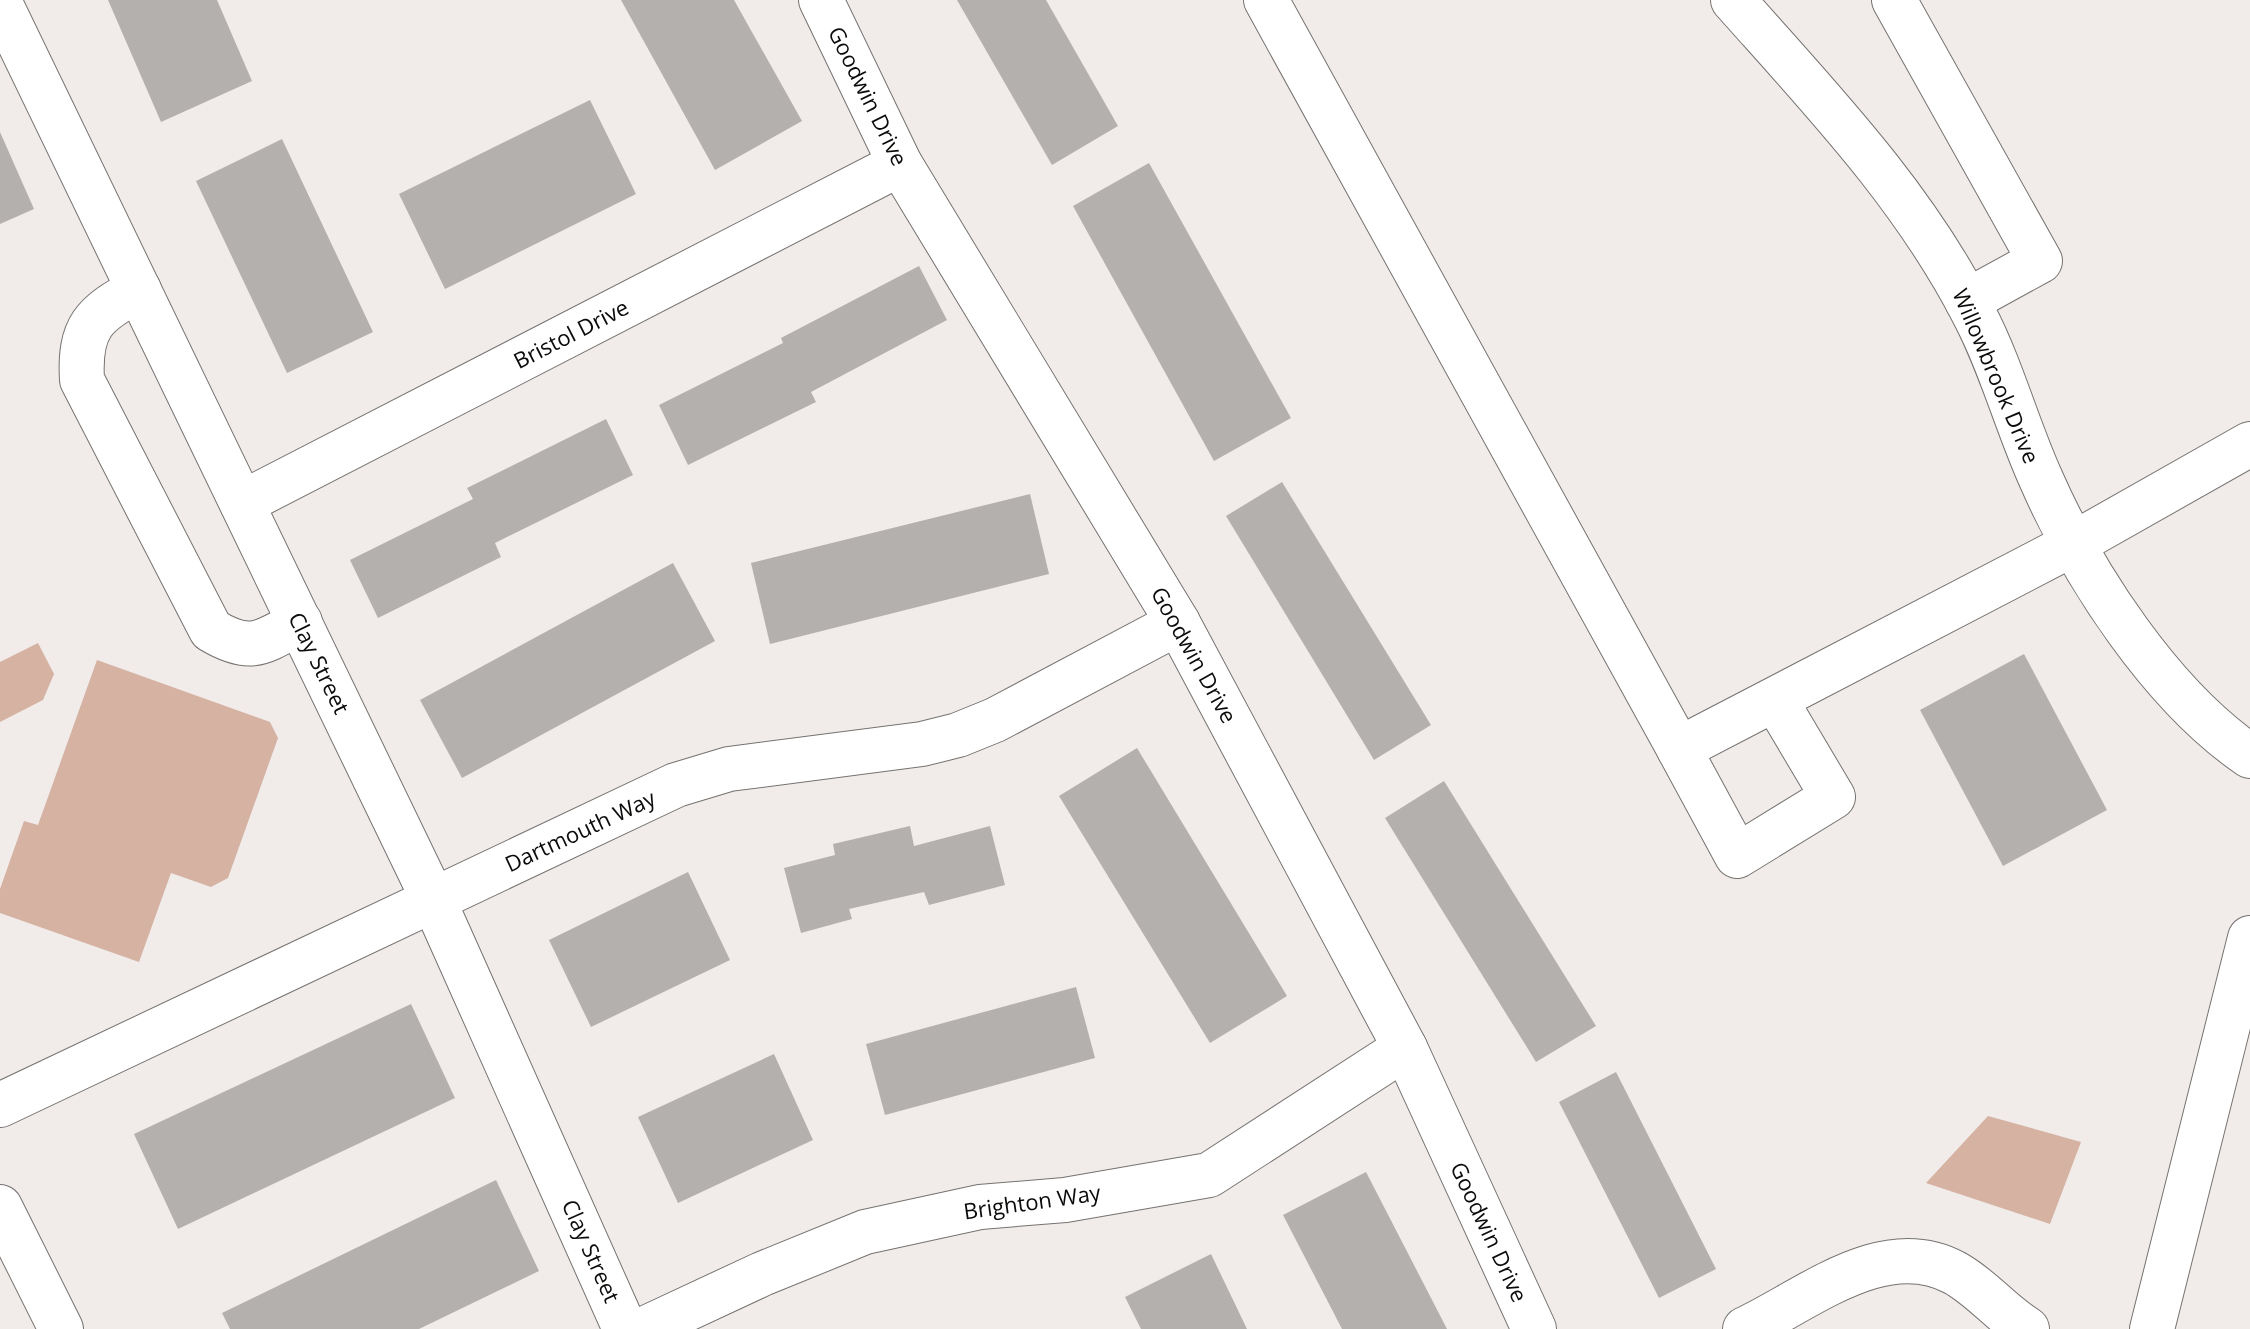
<svg xmlns="http://www.w3.org/2000/svg" width="2250" height="1329" viewBox="0 0 2250 1329" font-family="'Open Sans',sans-serif">
  <style>
    .green { fill: #d5b2a2 }
    .building { fill: #b4b0ae }
    .lines { fill: none; stroke-linecap: round; stroke-linejoin: round }
    .minor-casing { stroke: #767270; stroke-width: 46 }
    .minor { stroke: #fff; stroke-width: 44 }
    .labels { text-anchor: middle; stroke-width: 6; stroke-linejoin: round; paint-order: stroke }
    .street-label { font-size: 22px; fill: #0c0b0a; stroke: #fff }
  </style>
  <rect width="100%" height="100%" fill="#f1ecea"/>
  <g class="green">
    <polygon points="38,643 54,674 43,700 0,722 0,662"/>
    <polygon points="97,660 270,722 278,738 228,878 211,887 171,873 139,962 0,913 0,889 24,821 38,825"/>
    <polygon points="1988,1116 2081,1142 2050,1224 1926,1183"/>
  </g>
  <g class="building">
    <polygon points="108,0 217,0 252,81 161,122"/>
    <polygon points="621,0 734,0 802,121 715,170"/>
    <polygon points="957,0 1046,0 1118,126 1052,165"/>
    <polygon points="590,100 636,194 445,289 399,194"/>
    <polygon points="0,132 34,209 0,224"/>
    <polygon points="282,139 373,332 287,373 196,181"/>
    <polygon points="1149,163 1291,418 1214,461 1073,206"/>
    <polygon points="919,266 947,320 811,392 816,402 688,465 659,405 783,343 781,338"/>
    <polygon points="606,419 633,475 495,543 501,557 378,618 350,560 473,499 467,488"/>
    <polygon points="1282,482 1431,725 1374,760 1226,516"/>
    <polygon points="1030,494 1049,574 770,644 751,563"/>
    <polygon points="673,563 715,641 462,778 420,700"/>
    <polygon points="2024,654 2107,810 2003,866 1920,710"/>
    <polygon points="1137,748 1287,996 1210,1043 1059,796"/>
    <polygon points="1444,781 1596,1026 1536,1062 1385,818"/>
    <polygon points="910,826 914,846 990,826 1005,885 929,905 924,892 849,909 852,919 801,933 784,868 835,855 833,844"/>
    <polygon points="688,872 730,960 591,1027 549,940"/>
    <polygon points="1076,987 1095,1058 885,1115 866,1044"/>
    <polygon points="411,1004 455,1098 178,1229 134,1134"/>
    <polygon points="774,1054 813,1140 678,1203 638,1117"/>
    <polygon points="1616,1072 1716,1269 1659,1298 1559,1102"/>
    <polygon points="1366,1172 1447,1329 1342,1329 1283,1215"/>
    <polygon points="496,1180 539,1271 419,1329 230,1329 222,1313"/>
    <polygon points="1211,1254 1247,1329 1141,1329 1125,1297"/>
  </g>
  <g class="lines">
    <g class="minor-casing">
      <g id="minor">
        <polyline points="821,0 900,164 1178,623 1405,1048 1534,1329"/>
        <polyline points="1266,0 1679,749 2075,543 2250,444"/>
        <path d="M1733 0C1822 100 1914 196 1975 316 2002 368 2017 426 2041 479 2084 577 2162 696 2250 756"/>
        <polyline points="1894,0 2040,261 1967,301"/>
        <polyline points="0,3 433,899 625,1329"/>
        <path d="M139 290C93 313 79 328 82 380L211 630C251 654 262 643 300 622"/>
        <polyline points="242,503 900,164"/>
        <polyline points="1679,749 1737,856 1833,797 1776,701"/>
        <polyline points="0,1105 676,785 729,769 922,744 958,735 995,720 1178,623"/>
        <polyline points="0,1207 61,1329"/>
        <polyline points="644,1329 762,1274 865,1232 980,1207 1065,1200 1209,1175 1405,1048"/>
        <path d="M1745 1329C1807 1300 1884 1234 1955 1273 1982 1288 2001 1313 2027 1329"/>
        <polyline points="2152,1329 2250,938"/>
      </g>
    </g>
    <use href="#minor" class="minor"/>
  </g>
  <g class="labels">
    <g class="street-label">
      <text transform="translate(868 96) rotate(64)" y="8">Goodwin Drive</text>
      <text transform="translate(571 334) rotate(-27)" y="8">Bristol Drive</text>
      <text transform="translate(1996 376) rotate(67)" y="8">Willowbrook Drive</text>
      <text transform="translate(1194 655) rotate(61)" y="8">Goodwin Drive</text>
      <text transform="translate(319 663) rotate(64)" y="8">Clay Street</text>
      <text transform="translate(580 831) rotate(-25)" y="8">Dartmouth Way</text>
      <text transform="translate(1032 1202) rotate(-8)" y="8">Brighton Way</text>
      <text transform="translate(1489 1232) rotate(65)" y="8">Goodwin Drive</text>
      <text transform="translate(591 1251) rotate(66)" y="8">Clay Street</text>
    </g>
  </g>
</svg>
